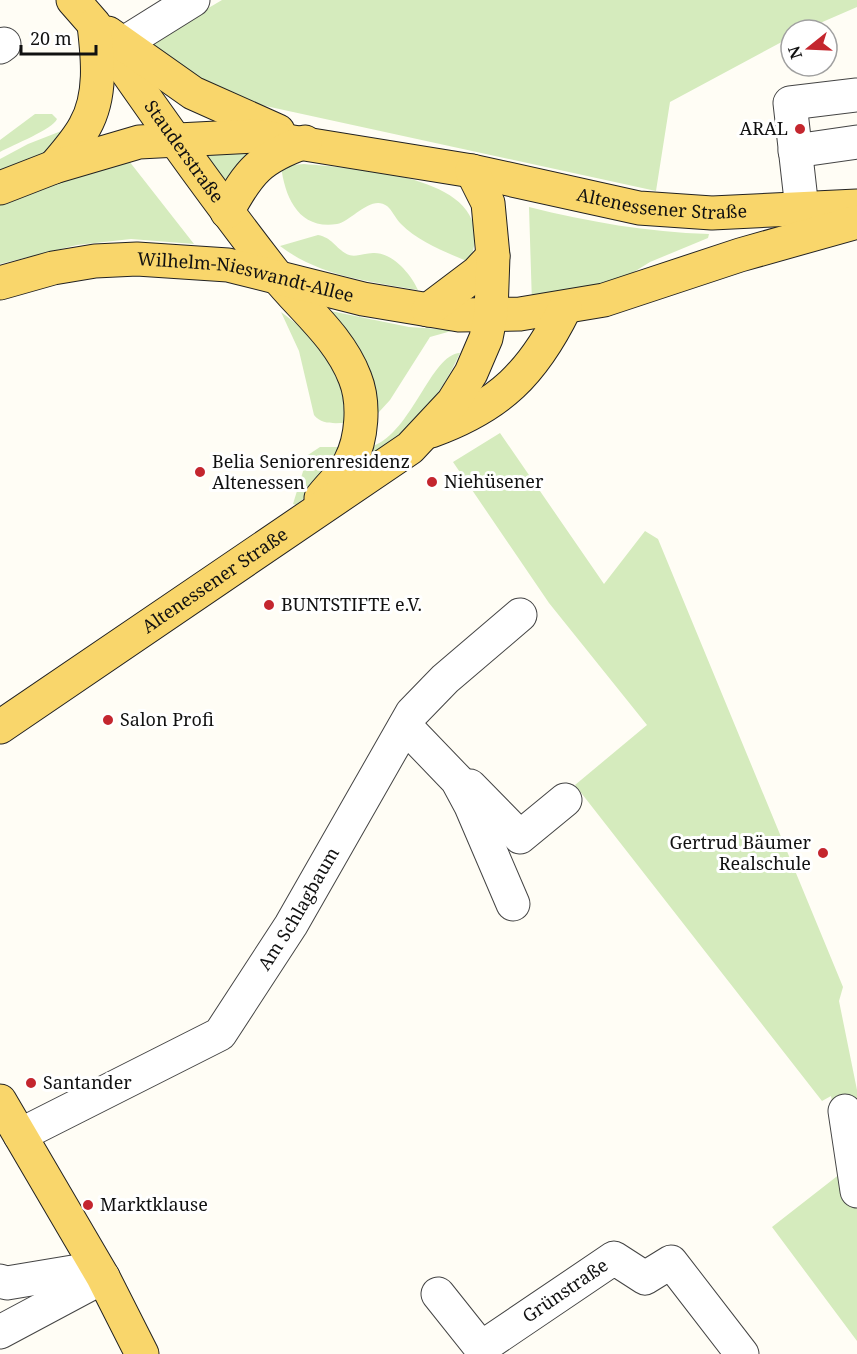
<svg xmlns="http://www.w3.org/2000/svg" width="857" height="1354" viewBox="0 0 857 1354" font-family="'Noto Serif',serif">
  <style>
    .green { fill: #d5ebbd }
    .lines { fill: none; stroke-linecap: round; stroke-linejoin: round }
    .minor-casing { stroke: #444; stroke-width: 35 }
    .major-casing { stroke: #222; stroke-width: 35 }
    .minor { stroke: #fff; stroke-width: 33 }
    .major { stroke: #f9d66b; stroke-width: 33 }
    .poi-dot { fill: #c4262e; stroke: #fff; stroke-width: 2 }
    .labels { text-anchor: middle; stroke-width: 6; stroke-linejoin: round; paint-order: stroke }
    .poi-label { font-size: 18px; fill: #111; stroke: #fff; text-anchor: start }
    .street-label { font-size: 18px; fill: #111; stroke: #fff }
  </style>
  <rect width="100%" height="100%" fill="#fffdf5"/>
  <g class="green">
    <polygon points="222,0 857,0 857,7 804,30 791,30 791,37 670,102 656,191 229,98 144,46"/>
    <path d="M35 114H52L57 119C53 129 13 145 0 152V140Z"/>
    <polygon points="69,128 46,153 0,173 0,159 28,144"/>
    <polygon points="265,151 224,182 207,155"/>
    <polygon points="129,161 194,244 131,239 77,245 0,264 0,201"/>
    <path d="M304 164C356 169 507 174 469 262 445 252 419 242 401 224 396 219 392 210 387 206 371 194 352 221 337 224 299 230 285 198 281 166Z"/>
    <path d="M529 207C589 222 647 232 709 234L708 238 650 262 621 280 532 304Z"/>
    <path d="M318 235C332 238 334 246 345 253 353 259 364 253 373 253 392 252 411 274 418 290 371 282 319 276 280 246Z"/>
    <polygon points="321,309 409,327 455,330 430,337 390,400 368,424"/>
    <path d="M281 312C319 339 345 375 346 423 334 423 322 425 314 415L299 351Z"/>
    <path d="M460 353C437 404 410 428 367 462L373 446C412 432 431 354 460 353Z"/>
    <polygon points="500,433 604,584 645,531 658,539 843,987 839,1001 857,1090 857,1341 772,1227 845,1170 831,1096 822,1101 575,785 647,725 549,603 453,462"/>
    <polygon points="320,447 341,447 309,494 296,505 293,504 308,455"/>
  </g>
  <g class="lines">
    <g class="minor-casing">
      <g id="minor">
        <polyline points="124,43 193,0"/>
        <polyline points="0,47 4,44"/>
        <polyline points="795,151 857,142"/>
        <polyline points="802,209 790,103 857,95"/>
        <polyline points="405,726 457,780 471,806 513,904"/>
        <polyline points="470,786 520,837 565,800"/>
        <polyline points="845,1111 857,1191"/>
        <path id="s1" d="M20 1135 220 1034 291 925 412 713 445 679 520 615"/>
        <polyline points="0,1281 7,1283 79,1271"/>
        <path id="s2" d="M438 1294 481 1348 614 1258 645 1278 671 1262 742 1354"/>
        <polyline points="0,1332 103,1277"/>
      </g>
    </g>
    <g class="major-casing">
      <g id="major">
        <path id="s3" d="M73 0 94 24C152 109 212 193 275 274 302 308 339 336 355 378 365 403 362 439 350 462 343 475 330 486 321 498"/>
        <polyline points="108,33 193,93 278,131"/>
        <path d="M54 167C65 154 77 141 85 126 102 96 98 58 94 25"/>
        <path id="s4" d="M0 188 54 167 139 142 256 136 472 171 639 208 712 213 857 206"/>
        <path d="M227 212C249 171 260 158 305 142"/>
        <path id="s5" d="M0 283 53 268 95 261 137 259 228 265 363 299 459 315 520 314 604 300 740 255 857 222"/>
        <polyline points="428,310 477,273 493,256"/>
        <path d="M431 431C500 406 533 373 565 308"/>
        <path id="s6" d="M0 727 410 448 453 402 471 373 486 338 491 313 493 256 488 203 472 171"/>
        <polyline points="0,1101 103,1277 142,1354"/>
      </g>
    </g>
    <use href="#minor" class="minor"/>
    <use href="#major" class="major"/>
  </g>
  <g class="poi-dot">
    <circle cx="800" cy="129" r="6"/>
    <circle cx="200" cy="472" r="6"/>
    <circle cx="432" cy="482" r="6"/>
    <circle cx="269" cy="605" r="6"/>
    <circle cx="108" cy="720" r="6"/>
    <circle cx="823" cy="853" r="6"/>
    <circle cx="31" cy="1083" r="6"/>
    <circle cx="88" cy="1205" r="6"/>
  </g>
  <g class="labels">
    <g class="poi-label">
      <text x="788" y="135" text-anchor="end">ARAL</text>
      <text x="212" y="468">Belia Seniorenresidenz<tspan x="212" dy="21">Altenessen</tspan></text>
      <text x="444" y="488">Niehüsener</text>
      <text x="281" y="611">BUNTSTIFTE e.V.</text>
      <text x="120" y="726">Salon Profi</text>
      <text x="811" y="849" text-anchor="end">Gertrud Bäumer<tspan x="811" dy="21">Realschule</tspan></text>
      <text x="43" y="1089">Santander</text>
      <text x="100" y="1211">Marktklause</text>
    </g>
    <g class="street-label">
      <text dy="6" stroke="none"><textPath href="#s3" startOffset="188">Stauderstraße</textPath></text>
      <text dy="6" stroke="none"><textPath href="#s4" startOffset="676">Altenessener Straße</textPath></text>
      <text dy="6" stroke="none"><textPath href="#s5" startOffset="250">Wilhelm-Nieswandt-Allee</textPath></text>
      <text dy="6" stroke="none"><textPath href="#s6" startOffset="260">Altenessener Straße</textPath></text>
      <text dy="6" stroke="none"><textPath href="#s1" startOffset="372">Am Schlagbaum</textPath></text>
      <text dy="6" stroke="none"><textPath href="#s2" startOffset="171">Grünstraße</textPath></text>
    </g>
  </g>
  <g transform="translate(809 48) rotate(252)"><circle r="28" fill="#ffffff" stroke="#a0a0a0" stroke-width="1.5"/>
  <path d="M0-4.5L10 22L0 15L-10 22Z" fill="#c4262e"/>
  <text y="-9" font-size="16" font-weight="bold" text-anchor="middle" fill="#111111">N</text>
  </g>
  <path d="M21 45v9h75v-9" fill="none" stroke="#111111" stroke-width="3"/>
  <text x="30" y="45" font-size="18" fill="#111111" stroke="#ffffff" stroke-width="4.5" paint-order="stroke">20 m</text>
</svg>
